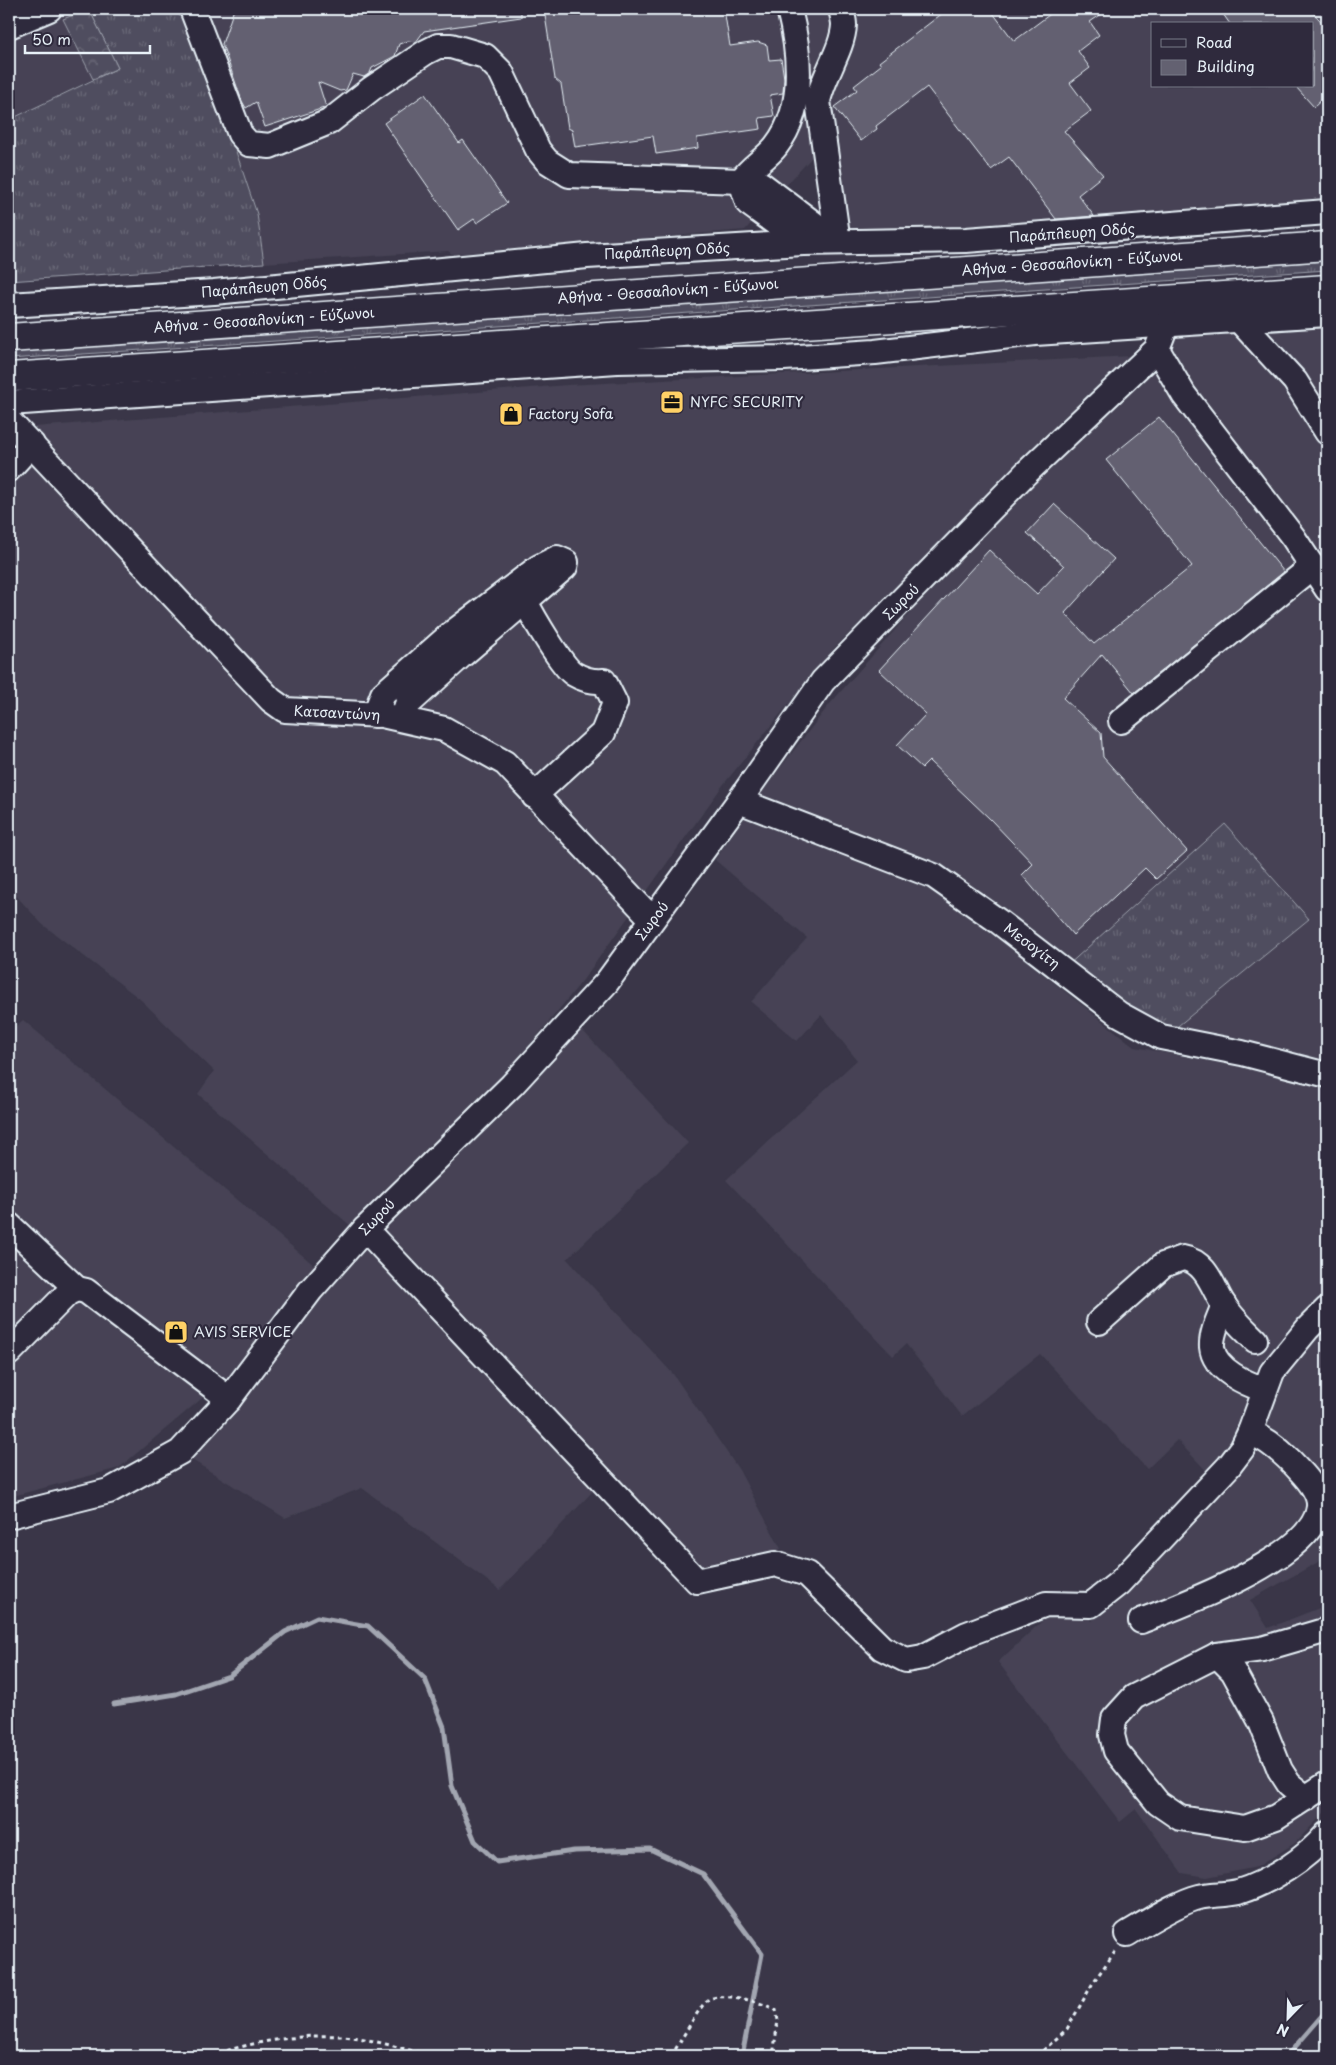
<svg xmlns="http://www.w3.org/2000/svg" width="1336" height="2065" viewBox="0 0 1336 2065" font-family="'Playpen Sans',sans-serif">
  <style>
    .built { fill: #464354; fill-rule: evenodd }
    .grass { fill: url(#grass-tufts); stroke: #9ca0ac }
    .forest { fill: url(#forest-crowns); stroke: #9ca0ac }
    .lines { fill: none; stroke-linecap: round; stroke-linejoin: round }
    .stream { stroke: #a2a6b1; stroke-width: 5 }
    .building { fill: #636171; stroke: #e8f1f8 }
    .minor-casing { stroke: #e8f1f8; stroke-width: 28 }
    .highway-casing { stroke: #e8f1f8; stroke-width: 31 }
    .path { stroke: #e8f1f8; stroke-width: 3; stroke-dasharray: 4 4; stroke-linecap: butt }
    .minor { stroke: #2f2a3d; stroke-width: 24 }
    .highway { stroke: #2f2a3d; stroke-width: 28 }
    .labels { text-anchor: middle; stroke-width: 4.5; stroke-linejoin: round; paint-order: stroke }
    .street-label { font-size: 14px; fill: #e8f1f8; stroke: #2f2a3d }
    .poi-label { font-size: 14px; fill: #e8f1f8; stroke: #2f2a3d; text-anchor: start }
  </style>
  <defs>
    <pattern id="grass-tufts" width="24" height="20" patternUnits="userSpaceOnUse" patternTransform="scale(1.25)"><rect width="24" height="20" fill="#504e5f"/><path d="M3 7l-1-3M5 7V3M7 7l1-3M15 17l-1-3M17 17v-4M19 17l1-3" fill="none" stroke="#696877"/></pattern>
    <pattern id="forest-crowns" width="20" height="18" patternUnits="userSpaceOnUse" patternTransform="scale(1.25)"><rect width="20" height="18" fill="#504e5f"/><path d="M2 6a3 3 0 1 1 6 0M12 15a3 3 0 1 1 6 0" fill="none" stroke="#696877"/></pattern>
  </defs>
  <rect width="100%" height="100%" fill="#3a3648"/>
  <filter id="ink" filterUnits="userSpaceOnUse"><feTurbulence type="fractalNoise" baseFrequency=".02" numOctaves="2"/><feDisplacementMap in="SourceGraphic" scale="10" xChannelSelector="R" yChannelSelector="G"/><feConvolveMatrix kernelMatrix="1 2 1 2 8 2 1 2 1" color-interpolation-filters="sRGB"/></filter>
  <g filter="url(#ink)">
    <g class="built">
      <polygon points="9,9 90,9 63,20 93,79 9,120"/>
      <polygon points="188,9 829,9 832,25 830,45 810,87 806,110 814,155 745,230 452,254 448,251 264,263 257,214"/>
      <path d="M853 9H1327V206L973 232H854L847 227 829 111 834 84 851 51 856 21ZM1152 24H1312V86H1152Z"/>
      <polygon points="1327,326 1327,1067 1173,1030 1067,966 926,862 873,838 759,795 829,705 922,599 1173,338"/>
      <polygon points="1132,356 835,647 723,785 583,980 486,1099 352,1227 198,1094 214,1071 140,999 42,924 9,888 9,429 567,385"/>
      <polygon points="745,816 936,892 953,903 1135,1047 1251,1069 1327,1089 1327,1557 1250,1600 1268,1628 1327,1605 1327,1810 1295,1843 1257,1867 1207,1877 1182,1873 1136,1809 1120,1822 998,1662 1067,1598 1092,1621 1141,1571 1219,1484 1177,1440 1147,1469 1040,1354 962,1416 906,1344 893,1356 726,1180 857,1060 821,1015 797,1041 751,1002 807,938 715,860"/>
      <polygon points="23,1020 315,1266 232,1373 119,1468 9,1497 9,1032"/>
      <polygon points="582,1030 688,1143 567,1259 673,1374 739,1470 781,1549 698,1574 378,1232"/>
      <polygon points="365,1249 593,1491 500,1590 362,1488 285,1518 192,1460 238,1408 279,1346 324,1292"/>
    </g>
    <g class="grass">
      <polygon points="89,9 188,9 257,214 264,263 9,281 9,120 118,68"/>
      <polygon points="1327,261 1327,270 9,359 9,350"/>
      <polygon points="1225,824 1309,919 1173,1030 1132,1012 1067,966"/>
    </g>
    <polygon class="forest" points="89,9 118,68 93,79 63,19"/>
    <g class="lines">
      <g class="stream">
        <polyline points="114,1704 176,1694 229,1676 285,1632 317,1617 368,1626 425,1679 444,1727 452,1786 475,1841 497,1862 574,1851 650,1849 703,1874 762,1954 742,2056"/>
        <polyline points="1287,2056 1327,2010"/>
      </g>
    </g>
    <g class="building">
      <polygon points="234,9 521,9 521,17 424,31 416,42 408,41 399,44 395,56 372,68 370,73 364,77 353,74 346,90 340,91 318,82 326,107 324,108 265,127 256,102 246,108 242,101 222,44"/>
      <polygon points="544,9 724,9 730,46 758,42 767,45 769,60 781,59 784,78 783,93 770,95 774,116 759,118 761,129 697,138 698,148 656,154 653,136 575,147 572,130 568,128 561,84 555,79"/>
      <polygon points="948,9 990,9 1014,41 1057,9 1109,9 1090,22 1099,35 1078,51 1090,68 1070,83 1091,111 1064,131 1103,175 1078,195 1094,216 1056,219 1009,157 991,170 927,87 876,126 877,129 861,141 834,107 857,90 854,86 881,65 879,62"/>
      <polygon points="1232,9 1310,9 1327,28 1327,95 1314,107 1295,86 1312,86 1312,24 1230,24 1223,14"/>
      <polygon points="425,94 459,143 463,140 507,203 477,223 474,219 458,230 384,123"/>
      <polygon points="1159,417 1284,572 1134,693 1102,654 1063,698 1101,733 1103,757 1187,851 1156,879 1145,868 1073,935 1022,875 1033,864 990,819 929,761 922,768 897,745 926,714 879,670 989,550 1037,594 1064,566 1027,533 1054,504 1114,559 1065,613 1094,644 1192,566 1106,460"/>
    </g>
    <g class="lines">
      <g class="minor-casing">
        <g id="minor">
          <polyline points="192,9 240,134 249,144 270,146 329,122 371,89 426,52 438,46 451,46 485,56 501,72 538,150 547,161 569,175 741,181 761,184 838,242"/>
          <path d="M789 9C800 53 806 108 776 146 766 159 750 167 741 181L748 203 803 243"/>
          <polyline points="9,26 49,9"/>
          <path d="M838 242 818 101C823 76 843 49 844 25 844 20 842 14 841 9"/>
          <polyline points="9,305 214,292 587,256 803,243 966,240 1327,212"/>
          <polyline points="1238,319 1295,381 1327,432"/>
          <polyline points="1157,349 1184,395 1293,537 1327,589"/>
          <polyline points="9,403 617,361 784,358 875,352 1035,333 1327,314"/>
          <polyline points="9,421 271,700 285,710 382,715 444,729 505,763 652,919"/>
          <polyline points="9,469 32,444"/>
          <path d="M525 601C532 615 562 667 574 674 584 680 593 682 604 681L615 703 603 733 534 796"/>
          <polyline points="375,715 383,694 451,634 539,567 557,558 566,562 565,567 461,656 407,705 402,719"/>
          <polyline points="1121,721 1313,566"/>
          <polyline points="739,801 934,876 998,921 1119,1014 1161,1037 1242,1053 1327,1075"/>
          <polyline points="9,1225 77,1289"/>
          <polyline points="365,1229 697,1581 775,1564 807,1574 882,1648 906,1660 923,1657 967,1634 1046,1604 1091,1605 1119,1583 1229,1466 1242,1449 1250,1432 1272,1372 1308,1328 1327,1309"/>
          <path d="M1224 1305C1219 1318 1211 1334 1212 1347 1214 1370 1247 1384 1265 1390"/>
          <path d="M1099 1322 1163 1265 1183 1258C1208 1262 1213 1290 1225 1307 1234 1320 1244 1329 1255 1340"/>
          <polyline points="9,1353 68,1293 77,1289 86,1291 229,1399"/>
          <polyline points="9,1516 109,1491 180,1452 229,1399 310,1291 365,1229 512,1085 607,982 739,801 823,681 1026,473 1157,349 1167,323"/>
          <path d="M1141 1621C1182 1605 1314 1557 1319 1507 1320 1495 1311 1483 1303 1474 1288 1457 1271 1441 1250 1432"/>
          <polyline points="1327,1630 1262,1649 1217,1655 1134,1697 1114,1719 1112,1735 1116,1751 1158,1803 1180,1818 1245,1828 1276,1817 1327,1784"/>
          <polyline points="1217,1655 1233,1671 1261,1722 1280,1770 1289,1784 1306,1798"/>
          <path d="M1127 1934C1146 1923 1178 1902 1199 1897 1212 1894 1225 1895 1238 1892 1270 1882 1305 1860 1327 1834"/>
        </g>
      </g>
      <g class="highway-casing">
        <g id="highway">
          <polyline points="9,338 1327,246"/>
          <polyline points="9,377 1327,289"/>
        </g>
      </g>
      <g class="path">
        <path d="M212 2056C248 2041 320 2031 359 2038 384 2043 408 2050 433 2056"/>
        <path d="M671 2056C679 2045 699 2006 708 2000 723 1991 762 2002 776 2010L778 2020 773 2056"/>
        <polyline points="1037,2056 1067,2029 1094,1981 1117,1949"/>
      </g>
      <use href="#minor" class="minor"/>
      <use href="#highway" class="highway"/>
    </g>
  </g>
  <defs>
    <g id="office-square" transform="scale(1.25)"><rect x="-9" y="-9" width="18" height="18" rx="4" fill="#ffd166" stroke="#2f2a3d"/><path d="M-6-3h4V-5.5h4V-3h4V5H-6ZM-1-4.5V-3h2v-1.5ZM-6 0V1H6V0Z" fill="#111"/></g>
    <g id="shop-square" transform="scale(1.25)"><rect x="-9" y="-9" width="18" height="18" rx="4" fill="#ffd166" stroke="#2f2a3d"/><path d="M-5-2.5h2.3a2.7 3.5 0 0 1 5.4 0H5L5.5 6h-11ZM-1.5-2.5h3a1.5 2.3 0 0 0-3 0Z" fill="#111"/></g>
  </defs>
  <g fill-rule="evenodd">
    <use href="#office-square" x="672" y="402"/>
    <use href="#shop-square" x="511" y="414"/>
    <use href="#shop-square" x="176" y="1332"/>
  </g>
  <g class="labels">
    <g class="street-label">
      <text transform="translate(1072 233) rotate(-4)" y="5">Παράπλευρη Οδός</text>
      <text transform="translate(667 251) rotate(-3)" y="5">Παράπλευρη Οδός</text>
      <text transform="translate(1072 263) rotate(-4)" y="5">Αθήνα - Θεσσαλονίκη - Εύζωνοι</text>
      <text transform="translate(264 287) rotate(-5)" y="5">Παράπλευρη Οδός</text>
      <text transform="translate(668 291) rotate(-4)" y="5">Αθήνα - Θεσσαλονίκη - Εύζωνοι</text>
      <text transform="translate(264 320) rotate(-4)" y="5">Αθήνα - Θεσσαλονίκη - Εύζωνοι</text>
      <text transform="translate(901 602) rotate(-45)" y="5">Σωρού</text>
      <text transform="translate(337 713) rotate(3)" y="5">Κατσαντώνη</text>
      <text transform="translate(652 921) rotate(-53)" y="5">Σωρού</text>
      <text transform="translate(1032 946) rotate(37)" y="5">Μεσογίτη</text>
      <text transform="translate(377 1217) rotate(-46)" y="5">Σωρού</text>
    </g>
    <g class="poi-label">
      <text x="690" y="407">NYFC SECURITY</text>
      <text x="528" y="419">Factory Sofa</text>
      <text x="194" y="1337">AVIS SERVICE</text>
    </g>
  </g>
  <rect width="1336" height="2065" fill="none" stroke="#2f2a3d" stroke-width="30"/>
  <rect x="15" y="15" width="1306" height="2035" fill="none" stroke="#e8f1f8" stroke-width="2" filter="url(#ink)"/>
  <rect x="1151" y="22" width="162" height="65" fill="#2f2a3d" stroke="#797a88"/>
  <rect x="1161" y="39" width="25" height="8" fill="#2f2a3d" stroke="#797a88"/>
  <text x="1196" y="48" font-size="15" fill="#e8f1f8">Road</text>
  <rect x="1161" y="60" width="25" height="15" fill="#636171" stroke="#797a88"/>
  <text x="1196" y="72" font-size="15" fill="#e8f1f8">Building</text>
  <g transform="translate(1288 2018) rotate(203)" stroke="#2f2a3d" stroke-width="4" paint-order="stroke">
  <path d="M0-4L9 19L0 12L-9 19Z" fill="#e8f1f8"/>
  <text y="-8" font-size="14" font-weight="bold" text-anchor="middle" fill="#e8f1f8">N</text>
  </g>
  <path d="M25 45v8h125v-8" fill="none" stroke="#e8f1f8" stroke-width="2.5"/>
  <text x="32" y="45" font-size="15" fill="#e8f1f8" stroke="#2f2a3d" stroke-width="4" paint-order="stroke">50 m</text>
</svg>
